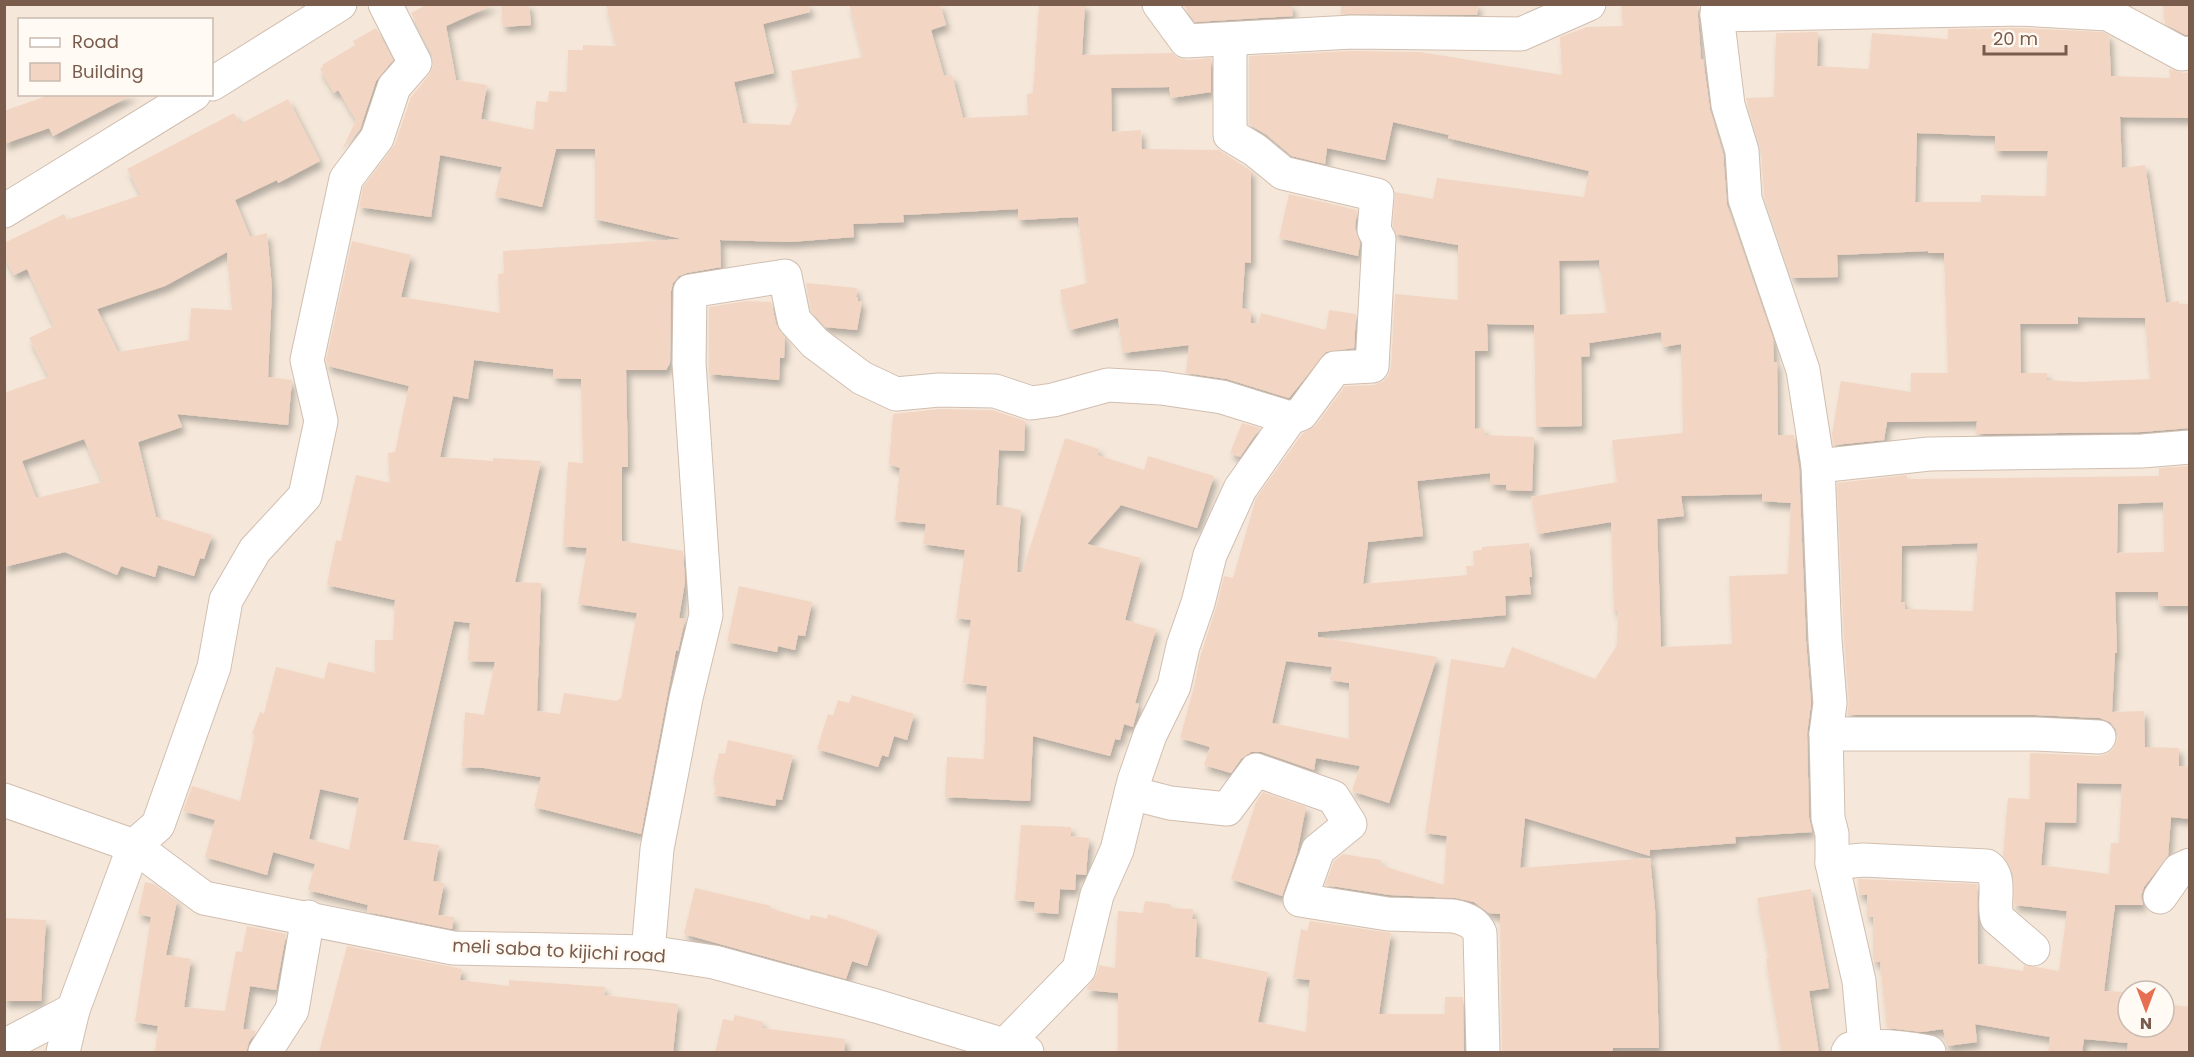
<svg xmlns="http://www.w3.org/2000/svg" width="2194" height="1057" viewBox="0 0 2194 1057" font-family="Poppins,sans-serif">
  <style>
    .residential { fill: #f5e8da; fill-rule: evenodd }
    .building { fill: #f3d5c3; fill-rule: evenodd; filter: url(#shadow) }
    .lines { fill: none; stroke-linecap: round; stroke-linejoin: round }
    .minor-casing { stroke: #d1beb0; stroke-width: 35 }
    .minor { stroke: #fff; stroke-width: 33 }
    .labels { text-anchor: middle; stroke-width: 5; stroke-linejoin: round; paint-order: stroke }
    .street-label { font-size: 18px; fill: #7a5c4d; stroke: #fffaf3 }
  </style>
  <defs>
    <filter id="shadow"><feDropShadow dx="3.5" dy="6" stdDeviation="3" flood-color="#0004"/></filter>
  </defs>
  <rect width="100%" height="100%" fill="#fdf6ec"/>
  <path class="residential" d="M5 5H2189V1052H5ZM20 20H212V94H20ZM2128 991H2164V1027H2128Z"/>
  <g class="building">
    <path d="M428 4H495L446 26 456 80 487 85 481 119 534 130 536 101 548 102 549 91 567 92 568 50H583V45L616 46 606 4H809L810 12 763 24 774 73 734 82 743 123 790 125 798 105 791 71 863 57 849 4H940L946 25 931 30 944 76 952 75 963 118 1028 115 1027 94 1033 93 1039 4H1085L1082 55 1172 53 1178 58 1186 60 1211 58V92L1171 98 1169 87 1111 88 1112 132 1141 130 1142 149 1219 150 1251 171V263L1245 262 1242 308 1251 311V323L1258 324 1261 313 1326 330 1329 310 1356 314 1354 348 1326 352 1289 398 1227 379 1186 373 1189 345 1123 353 1118 318 1070 330 1060 290 1087 283 1078 217 1018 220V209L903 215 904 222 853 224 854 237 790 242 720 240 721 267 687 273 679 276 673 283 671 291 670 363 666 370H626L628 467H622V541L683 551 685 582 679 618 685 619 678 651 676 650 641 834 534 807 541 777 484 768 462 767 465 712 484 715 495 662 468 661 470 623 454 621 403 840 439 845 433 881 444 883 438 915 454 917 452 929 367 912 368 905 308 890 315 864 273 852 267 875 205 857 215 820 183 811 192 786 240 801 255 735 252 734 260 712 264 714 276 667 324 679 328 662 375 673V640H393L395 600 327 585 336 540 341 541 356 475 390 483 388 453 395 452 409 386 328 366 326 360 352 241 411 255 401 297 500 313 498 274 504 273 503 251 682 239 595 219V149H556L542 207 495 196 502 167 440 155 431 217 359 207 363 187 395 144 411 97 429 75 433 66 432 54 411 13ZM474 360 553 369V378L581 379 583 463 568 462 563 546 587 548 578 604 637 613 621 699H618L617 701 564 693 560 714 537 711 541 583 515 582 541 461 493 458V461L440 457 453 396 468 399ZM320 789 359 798 349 850 309 839Z"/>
    <polygon points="501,4 529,4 531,25 503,27"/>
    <polygon points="1183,4 1291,4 1293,16 1195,22"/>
    <polygon points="1341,4 1478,4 1477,15 1341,14"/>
    <path d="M1621 4H1697L1701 59H1703L1710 110 1723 154 1727 205 1773 339 1774 362H1777L1778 435H1794L1799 468 1806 641 1811 703 1807 734 1809 818 1812 832 1735 837 1736 843 1650 850V856L1525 818 1520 868 1650 858 1655 909 1659 1048H1613L1612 1053H1502L1500 914 1489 913 1474 902 1456 898 1390 895 1325 885 1334 861 1343 854 1381 860 1380 865 1444 885 1447 836 1425 833 1451 659 1504 668 1512 647 1595 679 1617 645 1618 611H1614L1611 522 1538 534 1531 497 1617 482 1612 440 1683 433 1681 344 1663 347 1661 332 1589 343 1590 356 1581 357 1582 426 1536 427 1534 325 1487 324 1488 351H1475V429L1484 428 1485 435 1534 437 1532 491 1506 490V485L1490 484V473L1417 481 1423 536 1368 542 1363 584 1467 575 1466 566H1474L1473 551 1482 550V547L1529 543 1532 577H1529L1531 594 1505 596 1506 615 1318 632V637L1437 657 1389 803 1352 791 1360 766 1316 758 1314 770 1262 752H1251L1241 759 1231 773 1204 765 1210 747 1180 738 1194 687 1200 657 1216 608 1224 576 1233 578 1256 498 1302 434 1316 425 1345 386 1374 385 1382 382 1388 376 1391 367 1395 294 1458 300V245L1396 234 1393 226 1395 192 1433 199 1437 178 1584 197 1589 171 1448 138 1449 135 1393 122 1385 160 1327 148 1325 164 1292 156 1267 135 1249 124V56L1352 51 1420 52 1562 75 1560 37 1587 27 1623 26ZM1599 260 1607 313 1560 315 1559 261ZM1762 494V501L1791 503 1788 574 1729 576 1732 644 1661 647 1657 519 1684 516 1681 496ZM1286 661 1332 667 1330 680 1349 683V739L1272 723Z"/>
    <polygon points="2163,4 2190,4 2190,35 2186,35 2165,24"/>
    <polygon points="376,28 393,60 376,81 360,129 342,150 356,120 338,90 334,93 320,69 323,67 322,65 355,45 353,41"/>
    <path d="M2020 28 2103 32 2109 36 2111 76 2170 78 2169 69 2184 73 2190 72V118L2120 117 2122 168 2145 165 2166 303 2179 301V304H2190V428L2141 432 1984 434H1976L1977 421 1887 422 1884 440 1834 445 1832 435 1841 381 1911 392V373H1948L1944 253H1928V251L1837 255 1838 277 1792 278 1764 195 1761 150 1746 98 1774 97 1776 33 1818 32 1817 66 1869 69 1872 33 1948 39V29ZM1917 133 1995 136V151H2048L2046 196 1981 195V202H1915ZM2078 317 2145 318 2150 379 2080 382 2047 380V373H2021L2020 324H2078Z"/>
    <polygon points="52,94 134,94 53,136 49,128 4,144 4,111"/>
    <path d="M288 99 320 161 278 183 277 180 235 200 250 237 267 233 272 288 268 377 292 380 288 425 177 414 182 427 138 442 156 517 212 535 204 559 200 558 194 576 158 565 155 577 121 566 117 575 65 552 4 567V393L49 377 29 338 54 326 27 269 14 275 4 256V243L64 214 67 220 141 195 127 169 234 113 240 124ZM227 252 232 310 191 308 189 340 118 352 97 309 165 286ZM84 439 103 482 36 498 22 461Z"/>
    <polygon points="1289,194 1357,210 1355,228 1360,243 1358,256 1279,238"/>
    <polygon points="806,283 857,288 856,297 858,298 858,301 862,302 857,330 825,327 811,311"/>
    <polygon points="747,301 771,302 776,324 785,338 784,358 780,358 779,380 709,374 709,307"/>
    <polygon points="940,409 992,410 1025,421 1024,451 999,450 996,505 1021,510 1017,572 1022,572 1065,438 1099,449 1097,455 1144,470 1148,456 1214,476 1197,528 1121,505 1087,544 1141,558 1125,620 1156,629 1135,703 1139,704 1133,727 1124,724 1120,740 1115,739 1110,756 1033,736 1030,801 945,797 947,757 984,759 987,686 963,683 971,620 956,618 965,550 923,544 926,524 895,521 900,468 889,464 893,414"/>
    <polygon points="1242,423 1260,428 1240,457 1230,453"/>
    <path d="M2190 466V606H2159L2158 592H2115L2117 653H2115L2112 712 2144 711 2145 747 2179 748V766L2190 767V819L2171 817 2168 856 2144 887 2141 896 2143 905H2115L2104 991 2128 992V1027H2164V1004L2190 1007V1053H2127L2128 1043 2084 1039 2082 1053H2048L2050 1037 1975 1024 1977 1042 1947 1046 1943 1029 1922 1032 1887 1028 1880 962H1874L1873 957V917H1867V895H1859L1858 879 1977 884 1978 964 2023 971 2024 965 2059 971 2067 911 2014 905 2013 873 2003 856 2008 798 2030 799V753L2099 756 2107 754 2114 748 2118 737 2116 729 2110 722 2100 718 2036 715H1847L1849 702 1844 639 1837 483 1907 475V479L2159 476V468ZM2163 502 2164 552 2117 553 2118 504ZM1978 543 1973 611 1905 609V602H1901L1902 546ZM2077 783 2122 784 2119 843H2111L2109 874 2041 865 2045 822 2076 823Z"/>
    <polygon points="739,586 812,602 805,636 798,635 795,650 778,646 777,652 727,642"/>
    <polygon points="852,695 914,714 907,740 894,736 888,757 882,755 878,767 817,749 828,714 833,716 838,700 849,703"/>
    <polygon points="728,740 793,755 782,800 776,799 775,806 714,795 717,780 713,780 719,753 725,754"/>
    <polygon points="1263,792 1306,807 1297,853 1282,896 1231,879 1256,802"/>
    <polygon points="1021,825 1071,827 1071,836 1089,838 1086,875 1076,874 1075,890 1060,889 1058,914 1034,912 1035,902 1015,900"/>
    <polygon points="145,882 154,884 177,901 166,955 191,959 184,1007 225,1011 236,951 242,952 247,926 286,934 276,990 250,986 243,1029 256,1031 249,1042 246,1053 155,1053 158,1026 135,1022 151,917 138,914"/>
    <polygon points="695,888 771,906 770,908 809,920 811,915 827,919 828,914 878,931 867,966 852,961 846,979 684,934"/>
    <polygon points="1811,889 1829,988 1809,991 1819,1053 1782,1053 1766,959 1769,958 1757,898"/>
    <polygon points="1145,901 1170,904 1170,908 1193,909 1192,919 1197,919 1195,957 1268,972 1258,1022 1306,1032 1310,980 1293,978 1301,929 1307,931 1310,921 1391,933 1379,1014 1445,1014 1445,997 1463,997 1464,1053 1118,1053 1118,993 1087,990 1087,988 1097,974 1099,965 1115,968 1118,911 1143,913"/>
    <polygon points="4,918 46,920 41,1001 4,1001"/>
    <polygon points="347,946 462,969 460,980 509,986 509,980 605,987 604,995 678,1004 673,1053 319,1053"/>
    <polygon points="735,1015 763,1022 762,1028 845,1039 844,1053 715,1053 723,1019 733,1021"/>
  </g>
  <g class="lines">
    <g class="minor-casing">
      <g id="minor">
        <polyline points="1159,4 1186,41 1352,32 1521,34 1589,4"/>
        <polyline points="1718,4 1717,15 1728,105 1742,151 1745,199 1803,370 1818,466 1825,640 1830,703 1826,734 1828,818 1832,834 1832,863 1859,981 1865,1046"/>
        <polyline points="1717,15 2020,9 2108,14 2182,54 2190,53"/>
        <polyline points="212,84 340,4"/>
        <polyline points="4,211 194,94"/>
        <polyline points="1818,466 1929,454 2142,451 2190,447"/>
        <polyline points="1826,734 2036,734 2099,737"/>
        <path d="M1131 793 1170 803 1227 809 1256 770 1333 797 1350 824 1318 850 1300 900 1388 914 1453 916C1465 918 1475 922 1480 933L1483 1052"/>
        <polyline points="4,800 134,846 204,898 453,948 648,952 714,962 876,1006 1027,1052"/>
        <path d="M1832 863 1863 860 1987 866C2003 878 1992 901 1997 918L2033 949"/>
        <polyline points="2160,897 2179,870 2190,865"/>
        <polyline points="648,952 657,849 686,698 706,615 689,363 690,291 785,276 794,320 815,343 862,378 896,394 939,390 995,391 1031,403 1053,400 1108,385 1161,388 1222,397 1290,418"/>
        <polyline points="1006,1044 1079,969 1097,895 1117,850 1134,781 1150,735 1174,686 1183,646 1198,603 1210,555 1240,489 1290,418 1301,414 1335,368 1372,366 1379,239 1374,230 1377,195 1283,173 1255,150 1230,135 1230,40"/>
        <polyline points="4,1046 73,1010"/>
        <polyline points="63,1052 73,1010 134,846 158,825 214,667 226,600 255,550 305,496 321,421 307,360 346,179 377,138 394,87 415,63 385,4"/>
        <polyline points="265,1052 292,1010 308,917"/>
        <path d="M1848 1052 1850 1049C1875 1044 1903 1047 1929 1052"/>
      </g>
    </g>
    <use href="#minor" class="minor"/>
  </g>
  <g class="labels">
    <g class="street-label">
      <text transform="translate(559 951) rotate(3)" y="6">meli saba to kijichi road</text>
    </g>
  </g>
  <rect width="2194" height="1057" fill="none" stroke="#7a5c4d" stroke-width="12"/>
  <rect x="18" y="18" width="195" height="78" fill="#fffaf3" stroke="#cabbb1" stroke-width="1.5"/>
  <rect x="30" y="38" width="30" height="9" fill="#ffffff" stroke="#cabbb1" stroke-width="1.5"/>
  <text x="72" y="48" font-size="18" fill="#7a5c4d">Road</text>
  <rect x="30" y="63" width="30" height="18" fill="#f3d5c3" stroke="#cabbb1" stroke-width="1.5"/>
  <text x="72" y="78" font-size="18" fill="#7a5c4d">Building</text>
  <g transform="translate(2146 1009) rotate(180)"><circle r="28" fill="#fffaf3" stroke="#cabbb1" stroke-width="1.5"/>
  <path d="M0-4.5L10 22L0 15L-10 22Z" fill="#e76f51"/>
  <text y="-9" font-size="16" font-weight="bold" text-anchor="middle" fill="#7a5c4d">N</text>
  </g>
  <path d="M1984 45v9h82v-9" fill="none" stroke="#7a5c4d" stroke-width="3"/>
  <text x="1993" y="45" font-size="18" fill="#7a5c4d" stroke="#fffaf3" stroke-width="4.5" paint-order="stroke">20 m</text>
</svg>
